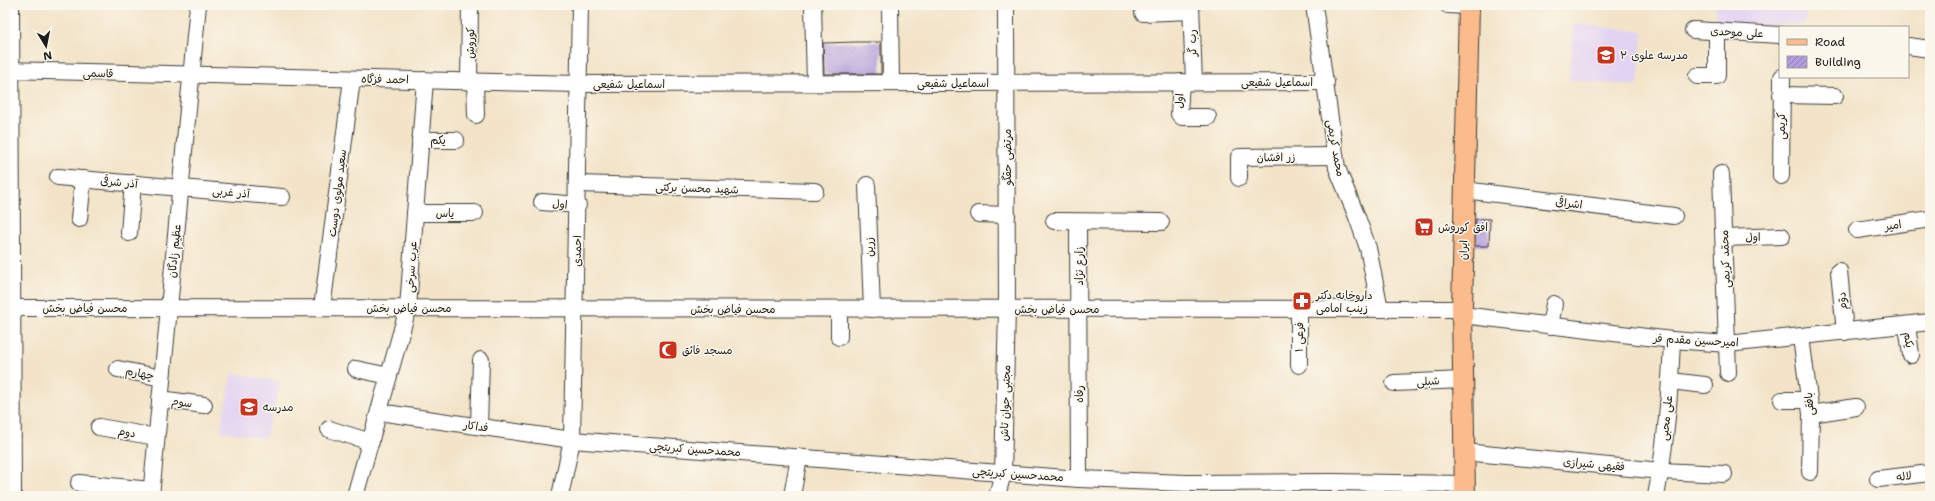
<svg xmlns="http://www.w3.org/2000/svg" width="1935" height="501" viewBox="0 0 1935 501" font-family="'Shantell Sans','Playpen Sans Arabic',sans-serif">
  <style>
    .built { fill: #e3d3f2 }
    .building { fill: url(#building-hatch) }
    .lines { fill: none; stroke-linecap: round; stroke-linejoin: round }
    .minor-casing { stroke: #3c3a36; stroke-width: 18 }
    .major-casing { stroke: #3c3a36; stroke-width: 22 }
    .minor { stroke: #fff; stroke-width: 16 }
    .major { stroke: #fbbb8c; stroke-width: 20 }
    .labels { text-anchor: middle; stroke-width: 3; stroke-linejoin: round; paint-order: stroke }
    .street-label { font-size: 11px; fill: #1c1c1c; stroke: #fbf7ec }
    .poi-label { font-size: 11px; fill: #1c1c1c; stroke: #fbf7ec; text-anchor: start }
  </style>
  <defs>
    <pattern id="building-hatch" width="6" height="6" patternUnits="userSpaceOnUse"><rect width="6" height="6" fill="#b39be0"/><path d="M-1 1l2-2M0 6l6-6M5 7l2-2" fill="none" stroke="#917eb5"/></pattern>
  </defs>
  <rect width="100%" height="100%" fill="#fbf7ec"/>
  <filter id="ink" filterUnits="userSpaceOnUse"><feTurbulence type="fractalNoise" baseFrequency=".025" numOctaves="2"/><feDisplacementMap in="SourceGraphic" scale="8" xChannelSelector="R" yChannelSelector="G"/><feConvolveMatrix kernelMatrix="1 2 1 2 8 2 1 2 1" color-interpolation-filters="sRGB"/></filter>
  <filter id="wash" filterUnits="userSpaceOnUse"><feTurbulence type="fractalNoise" baseFrequency=".012" numOctaves="4" result="noise"/><feDisplacementMap in="SourceGraphic" scale="16" xChannelSelector="R" yChannelSelector="G"/><feGaussianBlur stdDeviation="0.9" result="paint"/><feColorMatrix in="noise" values="0 0 0 0 0 0 0 0 0 0 0 0 0 0 0 0 0 1.4 0 .05"/><feComposite in="paint" operator="in"/></filter>
  <g filter="url(#wash)">
    <rect width="100%" height="100%" fill="#f3e4c9"/>
    <g class="built">
      <polygon points="1715,5 1806,5 1806,24 1716,25"/>
      <polygon points="1574,24 1643,31 1638,86 1569,80"/>
      <polygon points="232,373 281,382 265,438 220,431"/>
    </g>
    <g id="blocks">
      <g class="building">
        <polygon points="856,42 881,42 881,74 824,74 823,43"/>
        <polygon points="1476,219 1490,219 1489,246 1475,246"/>
      </g>
    </g>
  </g>
  <g filter="url(#ink)">
    <use href="#blocks" fill-opacity="0" stroke="#3c3a36" stroke-width="1"/>
    <g class="lines">
      <g class="minor-casing">
        <g id="minor">
          <polyline points="11,5 13,496"/>
          <polyline points="813,5 815,83"/>
          <polyline points="890,5 891,83"/>
          <polyline points="1191,5 1194,82"/>
          <polyline points="1314,5 1337,168 1357,217 1368,248 1380,309"/>
          <polyline points="1448,5 1469,6"/>
          <polyline points="1143,13 1191,11"/>
          <polyline points="1693,30 1780,35"/>
          <polyline points="1908,46 1930,49"/>
          <polyline points="5,70 579,84 1326,82"/>
          <polyline points="1697,76 1717,76 1717,31"/>
          <polyline points="469,81 470,5"/>
          <polyline points="475,81 476,115"/>
          <polyline points="1181,82 1179,114 1182,117 1208,117"/>
          <polyline points="1781,95 1835,96"/>
          <polyline points="420,140 456,140"/>
          <polyline points="1721,174 1728,373"/>
          <polyline points="1781,176 1782,77"/>
          <polyline points="58,177 282,197"/>
          <polyline points="1239,178 1239,157 1335,156"/>
          <polyline points="578,184 815,191"/>
          <polyline points="867,185 872,309"/>
          <polyline points="1464,190 1674,216"/>
          <polyline points="542,202 578,205"/>
          <polyline points="415,213 475,213"/>
          <polyline points="978,214 1007,215"/>
          <polyline points="79,219 83,179"/>
          <polyline points="1054,221 1161,222"/>
          <polyline points="1078,222 1079,479"/>
          <polyline points="1857,230 1930,219"/>
          <polyline points="129,233 133,183"/>
          <polyline points="1724,238 1782,236"/>
          <polyline points="1839,271 1845,332"/>
          <polyline points="5,308 1462,309"/>
          <polyline points="322,308 352,79"/>
          <polyline points="839,309 839,337"/>
          <polyline points="1462,315 1672,340 1728,344 1930,322"/>
          <polyline points="1907,325 1911,355"/>
          <polyline points="1550,326 1554,304"/>
          <polyline points="1801,337 1811,414 1810,472"/>
          <polyline points="1299,365 1299,309"/>
          <polyline points="118,369 162,378"/>
          <polyline points="356,369 389,376"/>
          <polyline points="1670,381 1705,385"/>
          <polyline points="1394,383 1463,380"/>
          <polyline points="160,399 204,405"/>
          <polyline points="1782,400 1809,400"/>
          <polyline points="379,412 572,440 1079,479 1186,483 1332,482 1464,484"/>
          <polyline points="1811,414 1856,407"/>
          <polyline points="479,426 481,360"/>
          <polyline points="99,427 156,437"/>
          <polyline points="329,429 371,442"/>
          <polyline points="1464,452 1661,471 1724,474"/>
          <polyline points="1878,479 1930,473"/>
          <polyline points="79,483 151,490"/>
          <polyline points="151,496 198,5"/>
          <polyline points="355,496 408,308 425,80"/>
          <polyline points="560,496 572,440 580,5"/>
          <polyline points="792,496 799,457"/>
          <polyline points="997,496 1003,473 1007,309 1006,5"/>
          <path d="M1656 496C1666 445 1670 392 1672 340"/>
        </g>
      </g>
      <g class="major-casing">
        <polyline id="major" points="1465,496 1462,309 1469,5"/>
      </g>
      <use href="#minor" class="minor"/>
      <use href="#major" class="major"/>
    </g>
  </g>
  <defs>
    <g id="school-square" transform="scale(1)"><rect x="-9" y="-9" width="18" height="18" rx="4" fill="#c8321e" stroke="#fbf7ec"/><path d="M0-5L7-2L0 1L-7-2ZM-4 1L0 2.5L4 1V4Q0 6-4 4Z" fill="#fff"/></g>
    <g id="supermarket-square" transform="scale(1)"><rect x="-9" y="-9" width="18" height="18" rx="4" fill="#c8321e" stroke="#fbf7ec"/><path d="M-6-5.5h2.5l.6 2H6L4.5 2H-2.5L-4.4-4H-6ZM-1.5 3.2a1.3 1.3 0 1 0 .1 0ZM3 3.2a1.3 1.3 0 1 0 .1 0Z" fill="#fff"/></g>
    <g id="pharmacy-square" transform="scale(1)"><rect x="-9" y="-9" width="18" height="18" rx="4" fill="#c8321e" stroke="#fbf7ec"/><path d="M-2-6h4v4h4v4h-4v4h-4v-4h-4v-4h4Z" fill="#fff"/></g>
    <g id="mosque-square" transform="scale(1)"><rect x="-9" y="-9" width="18" height="18" rx="4" fill="#c8321e" stroke="#fbf7ec"/><path d="M3.5-4.9A6 6 0 1 0 3.5 4.9A5 5 0 1 1 3.5-4.9Z" fill="#fff"/></g>
  </defs>
  <g fill-rule="evenodd">
    <use href="#school-square" x="1606" y="55"/>
    <use href="#supermarket-square" x="1424" y="227"/>
    <use href="#pharmacy-square" x="1302" y="301"/>
    <use href="#mosque-square" x="668" y="350"/>
    <use href="#school-square" x="249" y="407"/>
  </g>
  <g class="labels">
    <g class="street-label">
      <text transform="translate(1737 32) rotate(3)" y="4">علی موحدی</text>
      <text transform="translate(470 43) rotate(-89)" y="4">کوروش</text>
      <text transform="translate(1192 43) rotate(-92)" y="4">رب گر</text>
      <text transform="translate(98 73) rotate(1)" y="4">قاسمی</text>
      <text transform="translate(385 79) rotate(1)" y="4">احمد فزگاه</text>
      <text x="1277" y="86">اسماعیل شفیعی</text>
      <text x="953" y="87">اسماعیل شفیعی</text>
      <text x="629" y="88">اسماعیل شفیعی</text>
      <text transform="translate(1179 101) rotate(-87)" y="4">اول</text>
      <text transform="translate(1781 126) rotate(-90)" y="4">کریمی</text>
      <text x="438" y="144">یکم</text>
      <text transform="translate(1336 148) rotate(80)" y="4">محمد کریمی</text>
      <text transform="translate(1007 157) rotate(-90)" y="4">مرتضی حقگو</text>
      <text transform="translate(1276 157) rotate(-1)" y="4">زر افشان</text>
      <text transform="translate(119 182) rotate(5)" y="4">آذر شرقی</text>
      <text transform="translate(697 188) rotate(2)" y="4">شهید محسن برکتی</text>
      <text transform="translate(231 192) rotate(5)" y="4">آذر غربی</text>
      <text transform="translate(337 193) rotate(-83)" y="4">سعید مولوی دوست</text>
      <text transform="translate(1569 203) rotate(7)" y="4">اشراقی</text>
      <text transform="translate(560 204) rotate(5)" y="4">اول</text>
      <text x="445" y="217">یاس</text>
      <text transform="translate(1893 225) rotate(-9)" y="4">امیر</text>
      <text transform="translate(1753 237) rotate(-2)" y="4">اول</text>
      <text transform="translate(869 247) rotate(-92)" y="4">زرین</text>
      <text transform="translate(1463 250) rotate(-89)" y="4">ایران</text>
      <text transform="translate(174 251) rotate(-84)" y="4">عظیم زادگان</text>
      <text transform="translate(577 251) rotate(-89)" y="4">احمدی</text>
      <text transform="translate(1725 259) rotate(-92)" y="4">محمّد کریمی</text>
      <text transform="translate(1079 266) rotate(-90)" y="4">زارع نژاد</text>
      <text transform="translate(411 267) rotate(-86)" y="4">عرب سرخی</text>
      <text transform="translate(1842 301) rotate(-95)" y="4">دوّم</text>
      <text x="85" y="312">محسن فیاض بخش</text>
      <text x="409" y="312">محسن فیاض بخش</text>
      <text x="733" y="313">محسن فیاض بخش</text>
      <text x="1057" y="313">محسن فیاض بخش</text>
      <text transform="translate(1299 337) rotate(-89)" y="4">فرعی ۱</text>
      <text transform="translate(1696 340) rotate(3)" y="4">امیرحسین مقدم فر</text>
      <text transform="translate(1909 340) rotate(82)" y="4">یکم</text>
      <text transform="translate(140 373) rotate(11)" y="4">چهارم</text>
      <text transform="translate(1428 381) rotate(-3)" y="4">شبلی</text>
      <text transform="translate(1079 394) rotate(-90)" y="4">رفاه</text>
      <text transform="translate(182 402) rotate(8)" y="4">سوم</text>
      <text transform="translate(1005 403) rotate(-88)" y="4">مجتبی جوان تاش</text>
      <text transform="translate(1809 404) rotate(-95)" y="4">بافقی</text>
      <text transform="translate(1666 418) rotate(-84)" y="4">علی محبی</text>
      <text transform="translate(476 426) rotate(8)" y="4">فداکار</text>
      <text transform="translate(127 432) rotate(10)" y="4">دوم</text>
      <text transform="translate(695 449) rotate(4)" y="4">محمدحسین کبریتچی</text>
      <text transform="translate(1594 464) rotate(5)" y="4">فقیهی شیرازی</text>
      <text transform="translate(1018 474) rotate(4)" y="4">محمدحسین کبریتچی</text>
      <text transform="translate(1904 476) rotate(-7)" y="4">لاله</text>
    </g>
    <g class="poi-label">
      <text x="1620" y="59">مدرسه علوی ۲</text>
      <text x="1438" y="231">افق کوروش</text>
      <text x="1316" y="299">داروخانه دکتر<tspan x="1316" dy="13">زینب امامی</tspan></text>
      <text x="682" y="354">مسجد فائق</text>
      <text x="263" y="411">مدرسه</text>
    </g>
  </g>
  <rect width="1935" height="501" fill="none" stroke="#fbf7ec" stroke-width="20"/>
  <rect x="1779" y="26" width="130" height="52" fill="#fbf7ec" stroke="#a29f99"/>
  <rect x="1787" y="39" width="20" height="6" fill="#fbbb8c" stroke="#a29f99"/>
  <text x="1815" y="46" font-size="12" fill="#1c1c1c">Road</text>
  <rect x="1787" y="56" width="20" height="12" fill="url(#building-hatch)" stroke="#a29f99"/>
  <text x="1815" y="66" font-size="12" fill="#1c1c1c">Building</text>
  <g transform="translate(46 46) rotate(170)" stroke="#fbf7ec" stroke-width="3" paint-order="stroke">
  <path d="M0-3L7 15L0 10L-7 15Z" fill="#1c1c1c"/>
  <text y="-6" font-size="11" font-weight="bold" text-anchor="middle" fill="#1c1c1c">N</text>
  </g>
</svg>
